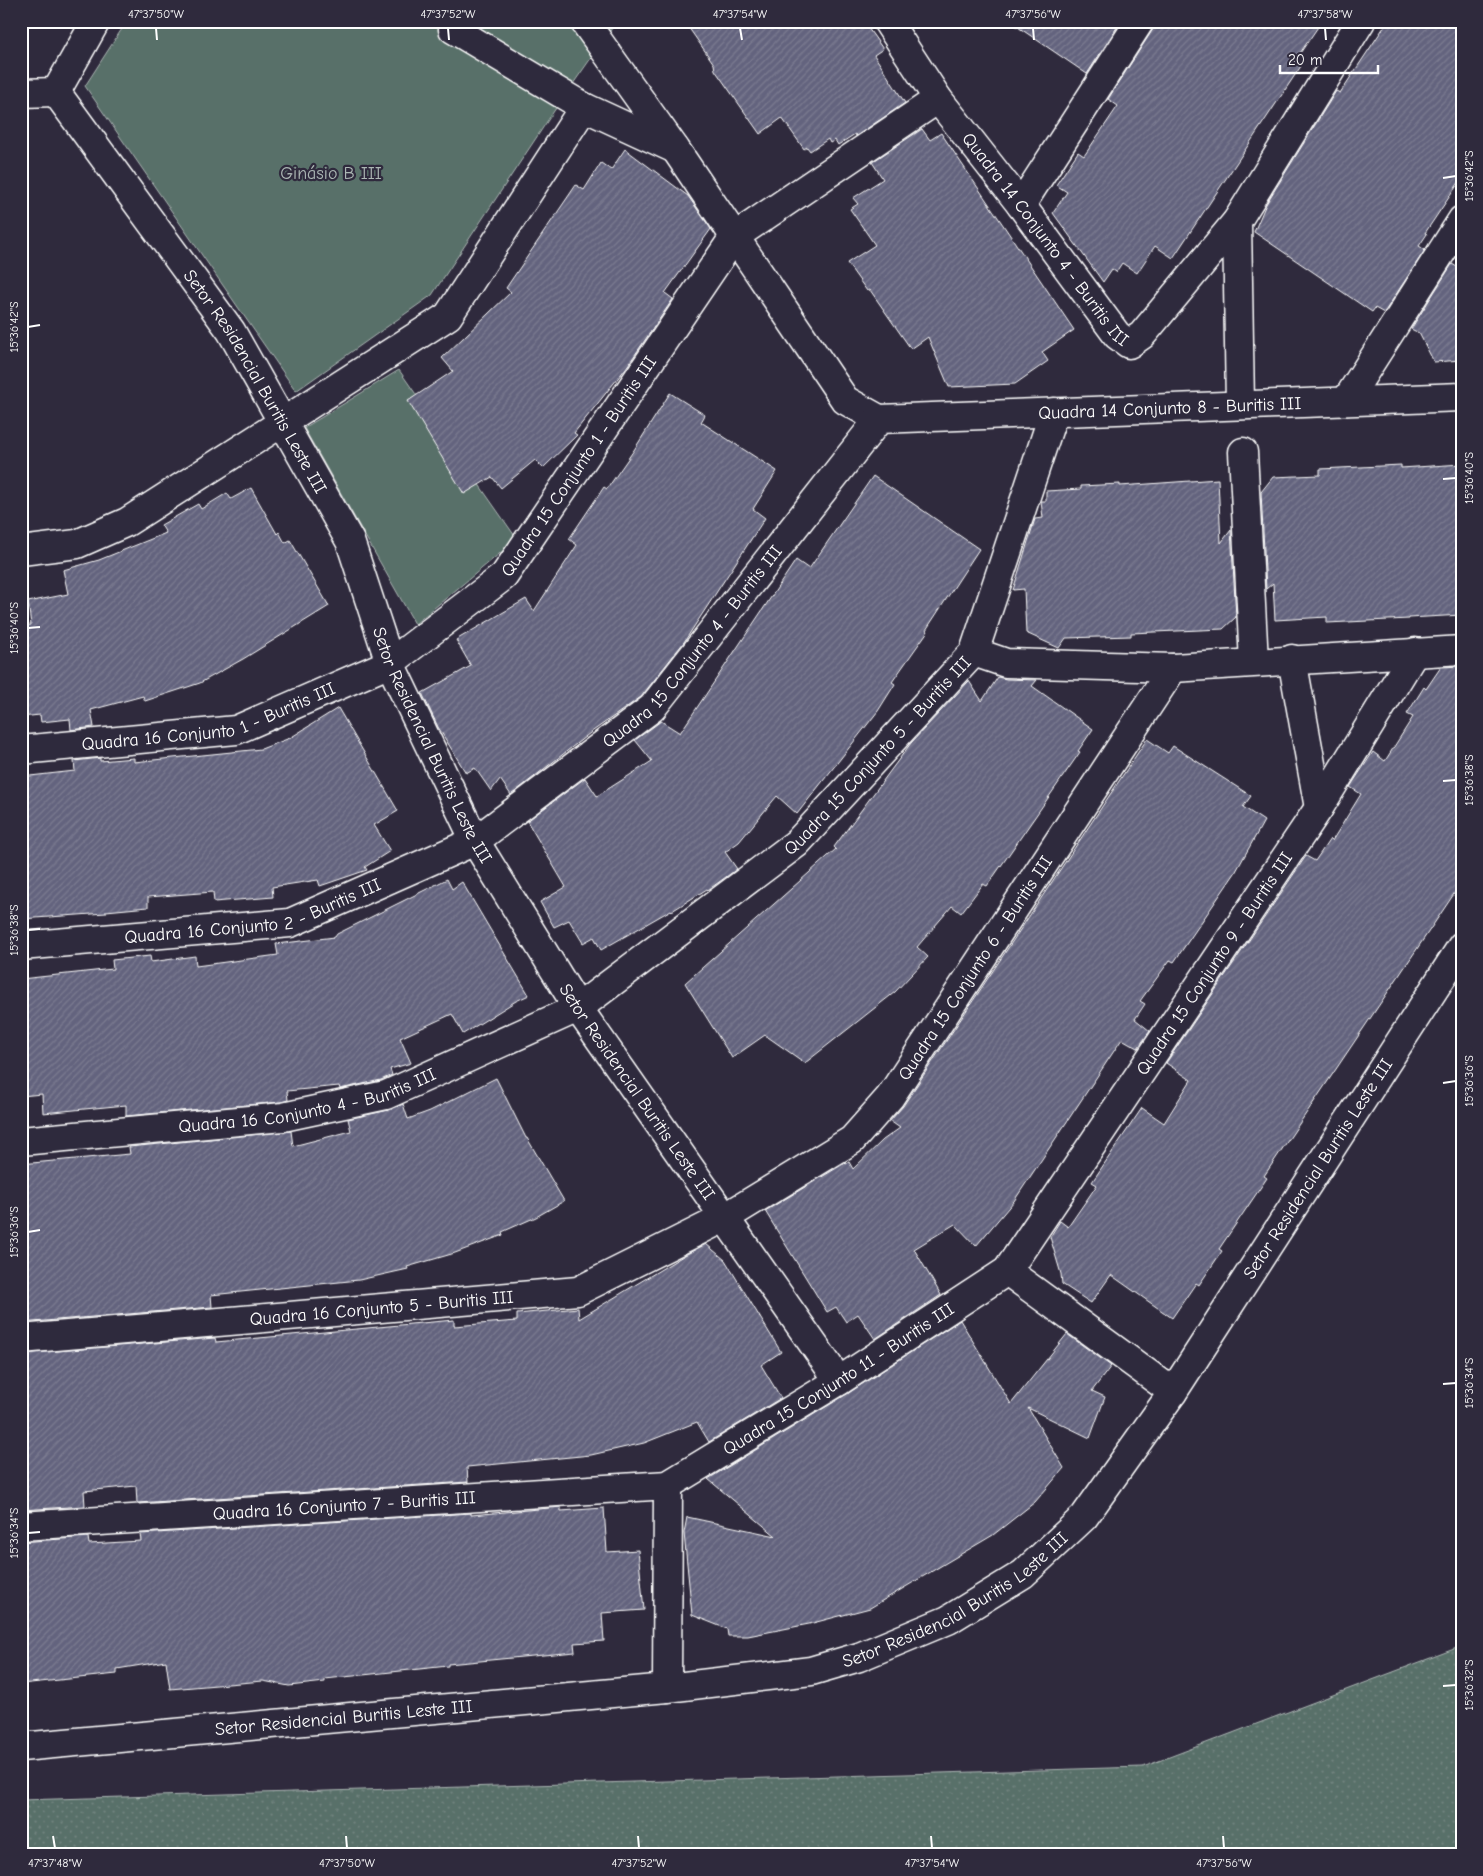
<svg xmlns="http://www.w3.org/2000/svg" width="1483" height="1876" viewBox="0 0 1483 1876" font-family="'Comic Neue',sans-serif">
  <style>
    .grass { fill: url(#grass-dots); stroke: #acb7b4 }
    .green { fill: #596f69; stroke: #acb7b4 }
    .building { fill: url(#building-hatch); stroke: #fff }
    .lines { fill: none; stroke-linecap: round; stroke-linejoin: round }
    .minor-casing { stroke: #fff; stroke-width: 31 }
    .minor { stroke: #2f2a3d; stroke-width: 28 }
    .ticks { fill: none; stroke: #fff; stroke-width: 2 }
    .labels { text-anchor: middle; stroke-width: 4.5; stroke-linejoin: round; paint-order: stroke }
    .park-label { font-size: 18px; fill: #acb7b4; stroke: #2f2a3d }
    .street-label { font-size: 18px; fill: #fff; stroke: #2f2a3d }
    .neatline { fill: none; stroke: #fff; stroke-width: 2 }
    .ticks-label { font-size: 12px; text-anchor: middle; fill: #fff }
  </style>
  <defs>
    <pattern id="grass-dots" width="8" height="8" patternUnits="userSpaceOnUse" patternTransform="scale(1.25)"><rect width="8" height="8" fill="#596f69"/><path d="M2 2h.1M6 6h.1" fill="none" stroke="#728580" stroke-width="1.8" stroke-linecap="round"/></pattern>
    <pattern id="building-hatch" width="6" height="6" patternUnits="userSpaceOnUse" patternTransform="scale(1.25)"><rect width="6" height="6" fill="#64647e"/><path d="M-1 1l2-2M0 6l6-6M5 7l2-2" fill="none" stroke="#7b7b91"/></pattern>
  </defs>
  <rect width="100%" height="100%" fill="#2f2a3d"/>
  <filter id="ink" filterUnits="userSpaceOnUse"><feTurbulence type="fractalNoise" baseFrequency=".02" numOctaves="2"/><feDisplacementMap in="SourceGraphic" scale="10" xChannelSelector="R" yChannelSelector="G"/><feConvolveMatrix kernelMatrix="1 2 1 2 8 2 1 2 1" color-interpolation-filters="sRGB"/></filter>
  <g filter="url(#ink)">
    <polygon class="grass" points="1462,1646 1462,1855 21,1855 21,1800 1143,1767"/>
    <g class="green">
      <polygon points="127,21 617,21 554,111 432,295 296,391 85,86"/>
      <polygon points="399,370 517,539 415,624 304,428"/>
    </g>
    <g class="building">
      <polygon points="684,21 863,21 883,49 874,55 905,103 856,136 855,134 838,145 835,140 830,143 828,139 810,151 807,147 804,149 782,118 760,134 715,70 714,64"/>
      <polygon points="1009,21 1121,21 1087,74"/>
      <polygon points="1156,21 1322,21 1294,62 1301,66 1173,258 1155,246 1137,273 1122,263 1116,272 1112,269 1103,282 1053,213 1067,192 1056,185 1078,152 1084,156 1118,106 1108,99 1153,29"/>
      <polygon points="1388,21 1462,21 1462,178 1425,233 1427,234 1419,246 1425,250 1384,313 1375,308 1372,312 1254,232 1266,204 1336,91 1340,93"/>
      <polygon points="922,129 930,140 941,133 1074,330 1042,352 1048,361 1015,384 949,387 928,337 911,349 870,290 867,291 847,263 875,245 850,209 858,204 853,198 883,179 872,162"/>
      <polygon points="625,149 688,196 711,229 665,293 673,299 626,368 574,433 577,435 543,468 535,460 501,488 492,477 464,494 408,401 453,371 442,358 511,292 506,288 576,185 584,190 601,163 611,170"/>
      <polygon points="1452,264 1462,270 1462,360 1434,362 1419,333 1411,329"/>
      <polygon points="670,393 705,415 701,422 777,471 753,509 765,518 684,642 641,697 590,733 511,795 500,779 491,791 475,768 466,773 438,727 422,693 471,666 456,640 526,599 534,611 577,545 569,539 604,487 607,489 634,450"/>
      <polygon points="1462,464 1462,615 1409,618 1409,619 1327,623 1327,617 1275,620 1273,583 1266,589 1261,492 1273,477 1320,475 1320,469 1401,465 1401,468"/>
      <polygon points="873,476 979,549 926,630 928,631 892,682 895,684 878,711 797,814 777,796 739,842 725,852 737,869 708,890 707,889 672,911 671,910 601,950 594,937 583,943 569,920 554,927 540,902 566,887 527,821 585,778 597,796 652,761 635,740 661,721 680,733 796,560 809,569"/>
      <polygon points="1218,479 1221,543 1231,530 1236,617 1223,629 1131,633 1131,636 1066,638 1059,648 1026,633 1024,589 1013,590 1035,519 1043,518 1041,501 1046,501 1046,491 1081,489 1081,486 1120,484 1120,486"/>
      <polygon points="251,488 277,534 279,532 285,543 290,540 329,606 243,659 200,683 145,701 143,696 91,710 94,727 71,730 70,719 41,722 40,715 21,717 21,626 31,625 28,602 68,594 63,570 99,560 166,533 161,525 198,504 201,509 227,493 231,499"/>
      <polygon points="1462,666 1462,882 1264,1176 1267,1178 1219,1249 1222,1251 1199,1285 1196,1283 1172,1318 1111,1275 1091,1303 1062,1284 1061,1274 1050,1237 1060,1221 1068,1227 1097,1185 1092,1182 1142,1108 1164,1123 1191,1080 1166,1063 1306,856 1315,861 1330,839 1332,841 1361,794 1350,787 1373,752 1385,761 1413,717 1407,714 1424,687 1426,689 1441,667"/>
      <polygon points="998,677 1006,679 1037,680 1032,686 1093,729 1078,751 1080,752 987,886 983,884 961,913 952,906 917,947 928,957 895,992 805,1063 765,1035 732,1058 685,983 836,849 834,847 911,743 967,683 969,681 982,701"/>
      <polygon points="338,708 398,811 374,825 390,851 365,867 367,870 320,886 318,880 272,887 273,897 214,902 213,892 148,897 148,907 106,911 106,913 21,919 21,777 75,771 74,761 100,758 100,761 134,758 134,762 261,749 290,738"/>
      <polygon points="1147,739 1168,753 1173,746 1251,796 1243,807 1264,821 1235,873 1174,962 1170,960 1140,1001 1145,1004 1135,1019 1150,1031 1138,1048 1122,1039 1014,1201 976,1246 955,1224 914,1249 941,1295 875,1339 858,1314 846,1322 836,1307 827,1312 765,1211 845,1163 846,1164 849,1162 853,1169 883,1140 900,1128 890,1121 903,1106"/>
      <polygon points="447,879 452,889 462,882 529,995 516,1001 463,1034 452,1014 400,1038 411,1063 390,1069 392,1075 381,1080 340,1089 339,1086 287,1091 288,1100 281,1102 126,1116 126,1105 43,1113 42,1094 21,1096 21,979 113,969 112,960 150,956 151,962 195,956 196,966 278,955 276,944 335,937 337,934"/>
      <polygon points="496,1078 526,1138 527,1138 564,1201 536,1217 502,1232 503,1235 455,1253 407,1267 408,1269 359,1280 211,1295 212,1307 21,1323 21,1164 130,1154 129,1147 291,1131 293,1146 351,1131 348,1119 389,1110 403,1104 408,1119 430,1111"/>
      <polygon points="706,1244 725,1260 781,1352 761,1365 781,1398 709,1442 697,1422 644,1443 591,1455 467,1467 468,1482 137,1503 136,1486 84,1491 85,1506 21,1510 21,1354 215,1338 216,1342 454,1320 454,1326 517,1321 517,1314 578,1308 579,1319 683,1256"/>
      <polygon points="960,1320 1011,1404 1067,1334 1111,1366 1092,1391 1105,1397 1090,1438 1028,1408 1064,1468 1035,1502 993,1535 870,1608 809,1624 748,1636 728,1636 727,1629 692,1615 684,1533 687,1517 776,1536 708,1479 847,1394"/>
      <polygon points="561,1507 561,1511 604,1508 607,1552 638,1550 644,1610 602,1613 604,1641 574,1643 575,1652 448,1664 448,1666 325,1679 325,1682 289,1686 263,1681 170,1689 166,1661 117,1669 117,1674 21,1684 21,1542 88,1537 89,1544 141,1541 140,1534 471,1513 471,1515"/>
    </g>
    <g class="lines">
      <g class="minor-casing">
        <g id="minor">
          <polyline points="457,21 453,29 584,107 675,149"/>
          <polyline points="584,21 676,150 845,400 879,419"/>
          <path id="s1" d="M887 21 938 99 1021 205 1117 335 1129 344 1142 335 1237 221 1361 21"/>
          <path id="s2" d="M56 92 231 331 350 541 390 663 475 841 578 1008 839 1381"/>
          <polyline points="21,93 56,92 96,21"/>
          <polyline points="1021,205 1140,21"/>
          <polyline points="1237,221 1240,405"/>
          <polyline points="1346,401 1462,220"/>
          <path id="s3" d="M879 419 1462 397"/>
          <polyline points="1243,452 1254,662"/>
          <polyline points="21,551 77,544 127,522 448,316 584,107"/>
          <polyline points="974,652 1006,663 1173,668 1462,650"/>
          <polyline points="1292,659 1319,808"/>
          <path id="s4" d="M21 750 236 730 390 663 504 576 734 237 938 99"/>
          <path id="s5" d="M21 946 290 923 475 841 652 708 879 419"/>
          <path id="s6" d="M21 1141 283 1117 386 1095 578 1008 797 843 974 652 1054 412"/>
          <polyline points="1007,1271 1173,1392"/>
          <path id="s7" d="M21 1339 578 1291 726 1217 852 1140 890 1097 1173 668"/>
          <path id="s8" d="M21 1526 668 1485 839 1381 1007 1271 1319 808 1415 652"/>
          <polyline points="667,1688 668,1485"/>
          <path id="s9" d="M21 1747 667 1688 811 1671 859 1657 948 1620 1023 1574 1084 1517 1173 1392 1462 946"/>
        </g>
      </g>
      <use href="#minor" class="minor"/>
    </g>
  </g>
  <path class="ticks" d="M156 28 157 40M448 28 449 40M740 28 742 40M1033 28 1034 40M1325 28 1326 40M1443 178 1456 176M28 327 40 325M1443 479 1456 478M28 628 40 627M1443 781 1456 780M28 930 40 929M1443 1083 1456 1081M28 1232 40 1230M1443 1384 1456 1383M28 1533 40 1532M1443 1686 1456 1685M53 1836 55 1848M346 1836 347 1848M638 1836 639 1848M931 1836 932 1848M1223 1836 1224 1848"/>
  <g class="labels">
    <g class="park-label">
      <text x="331" y="179">Ginásio B III</text>
    </g>
    <g class="street-label">
      <text dy="6" stroke="none"><textPath href="#s1" startOffset="270">Quadra 14 Conjunto 4 - Buritis III</textPath></text>
      <text dy="6" stroke="none"><textPath href="#s2" startOffset="352">Setor Residencial Buritis Leste III</textPath></text>
      <text dy="6" stroke="none"><textPath href="#s3" startOffset="291">Quadra 14 Conjunto 8 - Buritis III</textPath></text>
      <text dy="6" stroke="none"><textPath href="#s4" startOffset="660">Quadra 15 Conjunto 1 - Buritis III</textPath></text>
      <text dy="6" stroke="none"><textPath href="#s5" startOffset="766">Quadra 15 Conjunto 4 - Buritis III</textPath></text>
      <text dy="6" stroke="none"><textPath href="#s4" startOffset="192">Quadra 16 Conjunto 1 - Buritis III</textPath></text>
      <text dy="6" stroke="none"><textPath href="#s2" startOffset="758">Setor Residencial Buritis Leste III</textPath></text>
      <text dy="6" stroke="none"><textPath href="#s6" startOffset="972">Quadra 15 Conjunto 5 - Buritis III</textPath></text>
      <text dy="6" stroke="none"><textPath href="#s5" startOffset="236">Quadra 16 Conjunto 2 - Buritis III</textPath></text>
      <text dy="6" stroke="none"><textPath href="#s8" startOffset="1420">Quadra 15 Conjunto 9 - Buritis III</textPath></text>
      <text dy="6" stroke="none"><textPath href="#s7" startOffset="1084">Quadra 15 Conjunto 6 - Buritis III</textPath></text>
      <text dy="6" stroke="none"><textPath href="#s2" startOffset="1162">Setor Residencial Buritis Leste III</textPath></text>
      <text dy="6" stroke="none"><textPath href="#s6" startOffset="290">Quadra 16 Conjunto 4 - Buritis III</textPath></text>
      <text dy="6" stroke="none"><textPath href="#s9" startOffset="1531">Setor Residencial Buritis Leste III</textPath></text>
      <text dy="6" stroke="none"><textPath href="#s7" startOffset="362">Quadra 16 Conjunto 5 - Buritis III</textPath></text>
      <text dy="6" stroke="none"><textPath href="#s8" startOffset="849">Quadra 15 Conjunto 11 - Buritis III</textPath></text>
      <text dy="6" stroke="none"><textPath href="#s8" startOffset="324">Quadra 16 Conjunto 7 - Buritis III</textPath></text>
      <text dy="6" stroke="none"><textPath href="#s9" startOffset="956">Setor Residencial Buritis Leste III</textPath></text>
      <text dy="6" stroke="none"><textPath href="#s9" startOffset="324">Setor Residencial Buritis Leste III</textPath></text>
    </g>
  </g>
  <rect width="1483" height="1876" fill="none" stroke="#2f2a3d" stroke-width="55"/>
  <path d="M1280 65v8h98v-8" fill="none" stroke="#ffffff" stroke-width="2.5"/>
  <text x="1288" y="65" font-size="15" fill="#ffffff" stroke="#2f2a3d" stroke-width="4" paint-order="stroke">20 m</text>
  <rect x="28" y="28" width="1428" height="1820" class="neatline"/>
  <g class="ticks-label">
    <text x="156" y="18">47°37'50"W</text>
    <text x="448" y="18">47°37'52"W</text>
    <text x="740" y="18">47°37'54"W</text>
    <text x="1033" y="18">47°37'56"W</text>
    <text x="1325" y="18">47°37'58"W</text>
    <text transform="translate(1469 176) rotate(-90)" y="4">15°36'42"S</text>
    <text transform="translate(14 327) rotate(-90)" y="4">15°36'42"S</text>
    <text transform="translate(1469 478) rotate(-90)" y="4">15°36'40"S</text>
    <text transform="translate(14 628) rotate(-90)" y="4">15°36'40"S</text>
    <text transform="translate(1469 780) rotate(-90)" y="4">15°36'38"S</text>
    <text transform="translate(14 930) rotate(-90)" y="4">15°36'38"S</text>
    <text transform="translate(1469 1081) rotate(-90)" y="4">15°36'36"S</text>
    <text transform="translate(14 1232) rotate(-90)" y="4">15°36'36"S</text>
    <text transform="translate(1469 1383) rotate(-90)" y="4">15°36'34"S</text>
    <text transform="translate(14 1533) rotate(-90)" y="4">15°36'34"S</text>
    <text transform="translate(1469 1685) rotate(-90)" y="4">15°36'32"S</text>
    <text x="55" y="1867">47°37'48"W</text>
    <text x="347" y="1867">47°37'50"W</text>
    <text x="639" y="1867">47°37'52"W</text>
    <text x="932" y="1867">47°37'54"W</text>
    <text x="1224" y="1867">47°37'56"W</text>
  </g>
</svg>
